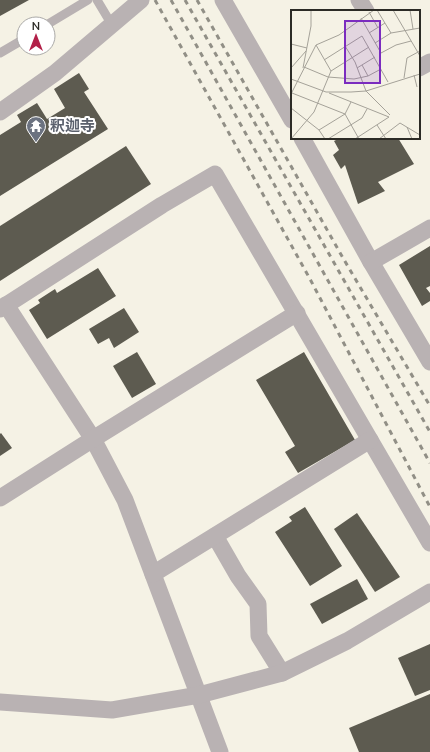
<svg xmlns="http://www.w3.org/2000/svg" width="430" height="752" viewBox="0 0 430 752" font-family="Mulish,'Noto Sans JP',sans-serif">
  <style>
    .building { fill: #5d5b50 }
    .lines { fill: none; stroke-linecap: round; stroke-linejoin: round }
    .service { stroke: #b9b2b3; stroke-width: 9 }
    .minor { stroke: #b9b2b3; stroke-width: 17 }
    .rail { stroke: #918f86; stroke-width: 3; stroke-dasharray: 5 5; stroke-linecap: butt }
    .labels { text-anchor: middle; stroke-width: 4; stroke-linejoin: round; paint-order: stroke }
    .worship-label { font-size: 15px; font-weight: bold; fill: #5b616d; stroke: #fff; text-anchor: start }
    .inset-road { fill: none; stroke: #a5a299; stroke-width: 1 }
    .view { fill: #7b2cbf; fill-opacity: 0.15; stroke: #7b2cbf; stroke-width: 2 }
    .inset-edge { fill: none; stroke: #2c2b26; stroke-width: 2 }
  </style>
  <rect width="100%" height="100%" fill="#f5f2e5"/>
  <g class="building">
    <polygon points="0,0 29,0 0,16"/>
    <polygon points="79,73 89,89 84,92 108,129 0,196 0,135 21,122 17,115 37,103 47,119 65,108 54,89"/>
    <polygon points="340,138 398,138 414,164 378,182 385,191 358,204 345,165 341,169 333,155 339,150 334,141"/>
    <polygon points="126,146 151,184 0,281 0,226"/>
    <polygon points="430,246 430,286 426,288 430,293 430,301 422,306 399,265"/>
    <polygon points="98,268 116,296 47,339 29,310 40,303 38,300 55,289 57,293"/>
    <polygon points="124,308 139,332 114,348 109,338 98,344 89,329"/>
    <polygon points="137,352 156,384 132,398 113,366"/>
    <polygon points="304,352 355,440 298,473 285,452 295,446 256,380"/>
    <polygon points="1,433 12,448 0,456 0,434"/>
    <polygon points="305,507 342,566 310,586 275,532 292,521 289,517"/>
    <polygon points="357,513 400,577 375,592 334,529"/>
    <polygon points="357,579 368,599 322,624 310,604"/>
    <polygon points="430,644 430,690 415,696 398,658"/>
    <polygon points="430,694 430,752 359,752 349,728"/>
  </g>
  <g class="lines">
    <g class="service">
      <polyline points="97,0 112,25"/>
      <polyline points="48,24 88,0"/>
      <polyline points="0,53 24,39"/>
    </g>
    <g class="minor">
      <polyline points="223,0 292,120"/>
      <polyline points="359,0 366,11"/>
      <polyline points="419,68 430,62"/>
      <polyline points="0,112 55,73 141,0"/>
      <polyline points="302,138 371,262 430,362"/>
      <polyline points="371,262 430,228"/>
      <polyline points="6,305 93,439 125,500 220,752"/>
      <polyline points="0,309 162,205 215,174 430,543"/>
      <polyline points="0,498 93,439 297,313"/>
      <polyline points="215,536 238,576 258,604 259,636 282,673"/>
      <polyline points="153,574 370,440"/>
      <polyline points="0,702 112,710 199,695 282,673 347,641 430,592"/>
    </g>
    <g class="rail">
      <polyline points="155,0 310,279 430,507"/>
      <polyline points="171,0 430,463"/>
      <polyline points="185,0 430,432"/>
      <polyline points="197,0 343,258 430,406"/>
    </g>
  </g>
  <defs>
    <g id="temple-pin" transform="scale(1)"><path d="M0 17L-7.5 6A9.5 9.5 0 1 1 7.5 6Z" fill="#6b7280" stroke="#fff"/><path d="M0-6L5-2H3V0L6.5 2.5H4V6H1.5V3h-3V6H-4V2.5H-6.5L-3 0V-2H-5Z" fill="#fff"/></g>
  </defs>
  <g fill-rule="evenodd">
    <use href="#temple-pin" x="36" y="126"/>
  </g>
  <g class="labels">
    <g class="worship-label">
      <text x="50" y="131">釈迦寺</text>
    </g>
  </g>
  <g transform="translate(291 10)">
    <rect width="129" height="129" fill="#f5f2e5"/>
    <path class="inset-road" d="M86 0 100 23M102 0 129 46M119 0 122 19M78 2 87 18M70 8 90 43 105 35 120 31M78 23 94 13M84 33 100 23 129 18M0 34 16 38M25 35 40 61M54 36 64 52 75 81 99 105M33 50 71 26 97 72M71 55 77 66M13 57 37 67 63 69 77 66 90 59M0 58 15 41M12 58 20 16V0M66 58 84 47M123 65 126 77M113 68 116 48 129 41M0 69 35 82H60L75 81 129 64M1 83 54 104 68 129M38 83 98 107M0 84 25 35 48 25 83 0M0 98 28 120 34 129M86 115 95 129M116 117 121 129M28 120 54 104 60 92M0 129 23 102 40 61 78 37M37 129 71 108 76 99M64 129 98 107M88 129 109 113 129 125"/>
    <path class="view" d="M54 11H89V73H54Z"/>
    <rect width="129" height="129" class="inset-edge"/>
  </g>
  <g transform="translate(36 36)"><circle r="19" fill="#ffffff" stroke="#abaaa8"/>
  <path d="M0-3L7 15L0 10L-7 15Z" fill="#b22048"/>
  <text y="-6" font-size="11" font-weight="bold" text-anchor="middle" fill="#2c2b26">N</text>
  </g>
</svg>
